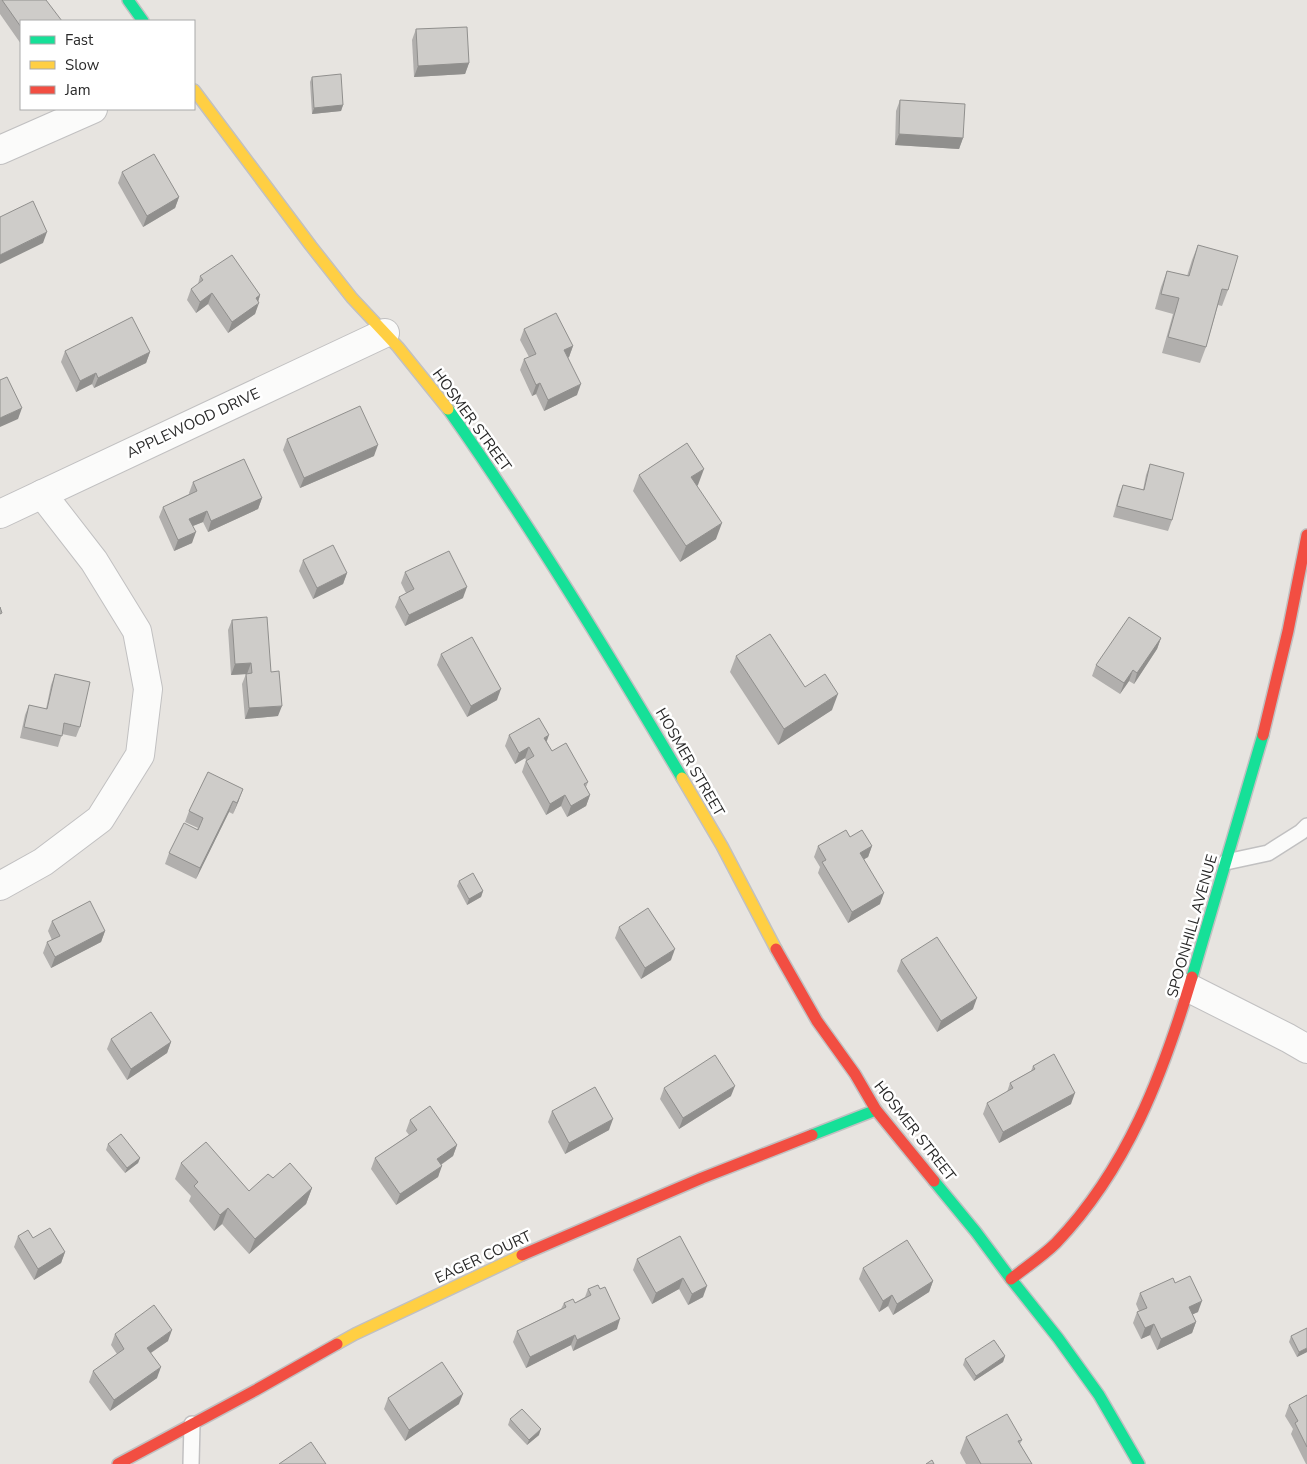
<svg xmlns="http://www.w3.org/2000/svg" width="1307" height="1464" viewBox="0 0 1307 1464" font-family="'Nunito Sans',sans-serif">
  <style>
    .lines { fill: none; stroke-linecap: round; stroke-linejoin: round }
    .lane-casing { stroke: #c1c0c1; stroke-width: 18 }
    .street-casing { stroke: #c1c0c1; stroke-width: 30 }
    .fast-casing { stroke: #c1c0c1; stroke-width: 14 }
    .slow-casing { stroke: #c1c0c1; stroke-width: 14 }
    .jam-casing { stroke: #c1c0c1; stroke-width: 14 }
    .lane { stroke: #fbfbfa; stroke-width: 15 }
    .street { stroke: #fbfbfa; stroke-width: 28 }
    .fast { stroke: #16e098; stroke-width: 11 }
    .slow { stroke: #ffcf43; stroke-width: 11 }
    .jam { stroke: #f24e42; stroke-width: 11 }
    .wall { fill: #b1afad }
    .shaded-wall { fill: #908f8d }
    .building { fill: #ceccc9; stroke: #908f8d }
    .labels { text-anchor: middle; stroke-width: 5; stroke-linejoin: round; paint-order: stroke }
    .street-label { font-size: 15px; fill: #292929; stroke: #fff }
  </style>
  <rect width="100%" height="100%" fill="#e7e4e0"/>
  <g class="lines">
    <g class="lane-casing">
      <g id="lane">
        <polyline points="1226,862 1268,853 1301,832 1307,826"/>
        <polyline points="191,1464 192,1424"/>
      </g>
    </g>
    <g class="street-casing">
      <g id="street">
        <polyline points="0,150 93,109"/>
        <polyline points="0,514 385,333"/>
        <polyline points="0,886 43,862 100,819 140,755 148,689 137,631 94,561 42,494"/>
        <polyline points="1189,988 1288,1038 1307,1049"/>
      </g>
    </g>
    <g class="fast-casing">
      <g id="fast">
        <polyline points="128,0 143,21"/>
        <path d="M448 409C532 528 608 653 682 778"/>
        <polyline points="1192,977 1263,735"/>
        <polyline points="812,1135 876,1110"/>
        <polyline points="934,1181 976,1232 1011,1279 1058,1338 1099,1395 1139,1464"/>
      </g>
    </g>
    <g class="slow-casing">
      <g id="slow">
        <polyline points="194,90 311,246 352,298 398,347 448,409"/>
        <polyline points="682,778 722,846 776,949"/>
        <polyline points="337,1344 355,1334 522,1255"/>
      </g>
    </g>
    <g class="jam-casing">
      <g id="jam">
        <polyline points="1263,735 1288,631 1307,535"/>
        <polyline points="776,949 817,1021 855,1074 876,1110 934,1181"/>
        <polyline points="522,1255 702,1178 812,1135"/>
        <path d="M1011 1279C1026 1267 1043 1256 1056 1243 1127 1169 1163 1074 1192 977"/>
        <polyline points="118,1464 256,1390 337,1344"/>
      </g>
    </g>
    <use href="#lane" class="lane"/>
    <use href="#street" class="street"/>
    <use href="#fast" class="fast"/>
    <use href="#slow" class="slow"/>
    <use href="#jam" class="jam"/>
  </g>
  <g class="wall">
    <polygon points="0,0 46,0 21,21 21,44 0,14"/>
    <polygon points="416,29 469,63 465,74 414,77 412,40"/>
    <polygon points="312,77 343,105 341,111 312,114 310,82"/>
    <polygon points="900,100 963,138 959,149 895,145 896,111"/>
    <polygon points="122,172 179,197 175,208 143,227 118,183"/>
    <polygon points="1198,245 1228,290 1222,306 1218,305 1206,347 1200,363 1162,353 1173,314 1155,309 1161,287 1167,271 1187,276 1192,260"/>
    <polygon points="200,276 260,295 255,314 228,333 208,304 196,313 187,300 191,289 198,284"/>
    <polygon points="524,329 573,346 569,357 568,358 577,395 544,411 536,394 532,396 520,370 524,359 529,357 520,340"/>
    <polygon points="65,351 150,352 146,363 94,388 92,384 76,392 61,362"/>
    <polygon points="287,439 374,456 300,488 283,450"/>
    <polygon points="1150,464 1172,520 1168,531 1113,517 1119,495 1123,485 1143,490 1146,475"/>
    <polygon points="639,475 698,485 697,486 716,539 680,562 633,491"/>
    <polygon points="193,482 262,498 258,509 208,532 203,522 193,526 192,543 174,551 159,517 163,507 189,494 189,493"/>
    <polygon points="303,560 347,573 343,584 313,599 299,571"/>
    <polygon points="405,572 463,598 405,626 395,607 399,597 406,593 401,583"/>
    <polygon points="232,620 271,672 278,716 245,719 242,684 246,674 231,675 228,630"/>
    <polygon points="1161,638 1157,649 1134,684 1129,681 1120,694 1092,676 1096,665"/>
    <polygon points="441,654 497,700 467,717 437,665"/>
    <polygon points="736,656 805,687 832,710 778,745 730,672"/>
    <polygon points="55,674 80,727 76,737 62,734 58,747 20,738 25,715 29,705 46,709 51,685"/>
    <polygon points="509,735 547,742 552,751 588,782 586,787 590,795 586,806 567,817 561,806 546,815 522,772 526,760 525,758 515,764 505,746"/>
    <polygon points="239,800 233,814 229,812 196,879 165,864 169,853 198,828 185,822 189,811"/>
    <polygon points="850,837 872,846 868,857 864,859 880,904 848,923 818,873 820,867 814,857 818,846"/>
    <polygon points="459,881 483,891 481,897 467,905 457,886"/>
    <polygon points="52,921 105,931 101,942 51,968 43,953 47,942 52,940 48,931"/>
    <polygon points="619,927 671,960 641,979 615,938"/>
    <polygon points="901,960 973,1009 937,1032 897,971"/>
    <polygon points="111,1039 171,1042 167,1053 127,1080 107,1049"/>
    <polygon points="1033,1066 1071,1104 999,1143 983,1114 987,1103 1007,1092 1010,1083 1031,1071"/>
    <polygon points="664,1088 731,1096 679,1129 660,1099"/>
    <polygon points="552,1111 609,1130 565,1154 548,1122"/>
    <polygon points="410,1120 457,1145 453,1156 441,1165 438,1177 396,1205 371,1169 375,1158 409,1135 406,1131"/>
    <polygon points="108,1144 140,1158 138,1163 125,1173 106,1150"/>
    <polygon points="181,1163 249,1191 273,1178 312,1188 306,1204 249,1254 222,1224 214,1231 189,1201 191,1196 175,1179"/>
    <polygon points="18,1236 65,1252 61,1263 34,1280 14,1247"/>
    <polygon points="680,1236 703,1297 688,1305 679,1289 652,1304 633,1270 637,1259"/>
    <polygon points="863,1268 933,1281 929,1292 893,1315 888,1306 879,1312 859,1279"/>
    <polygon points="1175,1283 1198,1312 1192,1314 1196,1322 1192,1333 1157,1350 1150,1335 1141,1339 1133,1323 1137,1312 1139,1311 1136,1304 1140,1293"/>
    <polygon points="588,1289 617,1329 573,1351 571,1345 526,1368 513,1342 517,1331 561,1309 564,1303 575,1303 585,1297"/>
    <polygon points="1307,1328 1307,1352 1297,1357 1289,1342 1291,1336"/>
    <polygon points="115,1334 168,1341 151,1353 157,1378 110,1411 89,1382 93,1371 117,1354 111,1345"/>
    <polygon points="1005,1356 1003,1362 974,1381 963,1365 965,1359"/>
    <polygon points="1307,1395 1307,1464 1306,1464 1291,1434 1293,1429 1285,1416 1289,1405"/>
    <polygon points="388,1398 459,1404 405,1441 384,1409"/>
    <polygon points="510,1419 539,1435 527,1445 508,1425"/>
    <polygon points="966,1437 1022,1440 1020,1444 1032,1464 966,1464 960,1453"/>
  </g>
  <g class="shaded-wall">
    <polygon points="469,63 465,74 414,77 418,66"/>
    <polygon points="343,105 341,111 312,114 314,108"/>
    <polygon points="899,134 963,138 959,149 895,145"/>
    <polygon points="179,197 175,208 143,227 147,216"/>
    <polygon points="47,232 43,243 0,264 0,255"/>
    <polygon points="212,293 208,304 196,313 200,302"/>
    <polygon points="260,295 257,305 259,303 255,314 228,333 232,322 256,298"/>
    <polygon points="573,346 569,357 560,361 564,350"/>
    <polygon points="150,352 146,363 94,388 98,378"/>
    <polygon points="96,373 92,384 76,392 80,381"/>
    <polygon points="540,383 536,394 532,396 536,385"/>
    <polygon points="581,384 577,395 544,411 548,400"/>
    <polygon points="22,408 18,419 0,427 0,418"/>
    <polygon points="378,445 374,456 300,488 304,478"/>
    <polygon points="704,469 698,485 686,493 691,477"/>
    <polygon points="262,498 258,509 208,532 211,521"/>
    <polygon points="207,511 203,522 185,529 189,519"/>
    <polygon points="722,523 716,539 680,562 686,546"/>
    <polygon points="196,532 192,543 174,551 178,540"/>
    <polygon points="347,573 343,584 313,599 317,588"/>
    <polygon points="467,587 463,598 405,626 409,615"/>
    <polygon points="1161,638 1157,649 1134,684 1137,673"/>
    <polygon points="251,663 247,674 231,675 235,664"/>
    <polygon points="1133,670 1129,681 1120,694 1124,683"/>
    <polygon points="501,689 497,700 467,717 471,706"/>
    <polygon points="838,694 832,710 778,745 784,729"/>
    <polygon points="282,706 278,716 245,719 249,708"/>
    <polygon points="549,735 545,746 544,738"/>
    <polygon points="529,747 525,758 515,764 519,753"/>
    <polygon points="243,789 239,800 233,814 237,803"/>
    <polygon points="565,795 561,806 546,815 550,804"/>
    <polygon points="590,795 586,806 567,817 571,806"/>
    <polygon points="233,801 229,812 196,879 200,868"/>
    <polygon points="872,846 868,857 856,864 860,853"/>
    <polygon points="483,891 481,897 467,905 469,899"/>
    <polygon points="884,893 880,904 848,923 852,912"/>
    <polygon points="105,931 101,942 51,968 55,957"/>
    <polygon points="675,949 671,960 641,979 645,968"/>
    <polygon points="977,998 973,1009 937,1032 941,1021"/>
    <polygon points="171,1042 167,1053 127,1080 131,1069"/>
    <polygon points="735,1086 731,1096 679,1129 683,1118"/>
    <polygon points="1075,1093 1071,1104 999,1143 1003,1132"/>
    <polygon points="613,1119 609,1130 565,1154 569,1143"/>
    <polygon points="457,1145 453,1156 433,1170 437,1159"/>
    <polygon points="140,1158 138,1163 125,1173 127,1168"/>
    <polygon points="442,1166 438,1177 396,1205 400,1194"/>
    <polygon points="312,1188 306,1204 249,1254 255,1239"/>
    <polygon points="228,1208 222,1224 214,1231 220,1215"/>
    <polygon points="65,1252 61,1263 34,1280 38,1269"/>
    <polygon points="683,1278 679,1289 652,1304 656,1293"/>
    <polygon points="933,1281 929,1292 893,1315 897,1304"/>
    <polygon points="707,1286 703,1297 688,1305 692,1294"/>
    <polygon points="892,1295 888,1306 879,1312 883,1301"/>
    <polygon points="1202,1301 1198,1312 1185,1318 1189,1307"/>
    <polygon points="620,1319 617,1329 573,1351 577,1340"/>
    <polygon points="1196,1322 1192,1333 1157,1350 1161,1339"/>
    <polygon points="1154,1324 1150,1335 1141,1339 1145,1328"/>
    <polygon points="172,1330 168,1341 143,1358 147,1348"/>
    <polygon points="575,1335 571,1345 526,1368 530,1357"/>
    <polygon points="1307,1348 1307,1352 1297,1357 1299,1352"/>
    <polygon points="1005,1356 1003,1362 974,1381 976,1376"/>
    <polygon points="161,1367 157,1378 110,1411 114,1400"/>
    <polygon points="463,1394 459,1404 405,1441 409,1430"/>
    <polygon points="541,1429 539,1435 527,1445 529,1440"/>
  </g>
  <g class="building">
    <polygon points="2,0 46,0 62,21 21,21 21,27"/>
    <polygon points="467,27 469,63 418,66 416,29"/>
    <polygon points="341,74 343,105 314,108 312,77"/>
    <polygon points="900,100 965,104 963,138 899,134"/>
    <polygon points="154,154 179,197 147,216 122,172"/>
    <polygon points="33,201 47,232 0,255 0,217"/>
    <polygon points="1198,245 1238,256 1228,290 1222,289 1206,347 1168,337 1179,298 1161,294 1167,271 1189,276"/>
    <polygon points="232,255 260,295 256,298 259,303 232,322 212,293 200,302 191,289 203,280 200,276"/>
    <polygon points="556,313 573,346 564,350 581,384 548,400 540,383 536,385 524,359 536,354 524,329"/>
    <polygon points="132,317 150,352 98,378 96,373 80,381 65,351"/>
    <polygon points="7,377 22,408 0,418 0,380"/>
    <polygon points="360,406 378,445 304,478 287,439"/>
    <polygon points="687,443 704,469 691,477 722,523 686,546 639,475"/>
    <polygon points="244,459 262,498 211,521 207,511 189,519 196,532 178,540 163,507 197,491 193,482"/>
    <polygon points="1150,464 1184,473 1172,520 1117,506 1123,485 1144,490"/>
    <polygon points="333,545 347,573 317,588 303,560"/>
    <polygon points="449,551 467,587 409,615 399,597 414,589 405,572"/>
    <polygon points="0,607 2,613 0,614"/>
    <polygon points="267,617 271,672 279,671 282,706 249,708 246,674 252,673 251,663 235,664 232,620"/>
    <polygon points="1129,617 1161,638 1137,673 1133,670 1124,683 1096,665"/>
    <polygon points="770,634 805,687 825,674 838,694 784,729 736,656"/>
    <polygon points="472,637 501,689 471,706 441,654"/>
    <polygon points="55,674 90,682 80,727 64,723 62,736 24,727 29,705 47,709"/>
    <polygon points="539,718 549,735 544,738 552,751 566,743 588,782 584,784 590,795 571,806 565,795 550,804 526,761 534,756 529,747 519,753 509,735"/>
    <polygon points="208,772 243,789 237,803 233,801 200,868 169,853 184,823 198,830 203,818 189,811"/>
    <polygon points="846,830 850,837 862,830 872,846 860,853 884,893 852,912 822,862 826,860 818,846"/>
    <polygon points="473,873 483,891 469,899 459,881"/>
    <polygon points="90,901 105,931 55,957 47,942 60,936 52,921"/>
    <polygon points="648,908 675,949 645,968 619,927"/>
    <polygon points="937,937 977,998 941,1021 901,960"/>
    <polygon points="151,1012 171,1042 131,1069 111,1039"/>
    <polygon points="1054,1054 1075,1093 1003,1132 987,1103 1013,1088 1010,1083 1035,1069 1033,1066"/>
    <polygon points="715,1055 735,1086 683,1118 664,1088"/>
    <polygon points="595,1087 613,1119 569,1143 552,1111"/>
    <polygon points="430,1106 457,1145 437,1159 442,1166 400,1194 375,1158 417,1130 410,1120"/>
    <polygon points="121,1134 140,1158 127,1168 108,1144"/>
    <polygon points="206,1142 249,1191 268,1174 273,1178 290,1163 312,1188 255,1239 228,1208 220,1215 194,1186 198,1182 181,1163"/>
    <polygon points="50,1228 65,1252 38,1269 18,1236 28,1230 33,1238"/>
    <polygon points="680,1236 707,1286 692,1294 683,1278 656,1293 637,1259"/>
    <polygon points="907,1240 933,1281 897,1304 892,1295 883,1301 863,1268"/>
    <polygon points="1190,1276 1202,1301 1189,1307 1196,1322 1161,1339 1154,1324 1145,1328 1137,1312 1147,1308 1140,1293 1173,1278 1175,1283"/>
    <polygon points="598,1285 600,1289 605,1287 620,1319 577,1340 575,1335 530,1357 517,1331 566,1307 564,1303 573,1299 575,1303 591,1295 588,1289"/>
    <polygon points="154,1305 172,1330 147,1348 161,1367 114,1400 93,1371 124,1349 115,1334"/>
    <polygon points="1307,1328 1307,1348 1299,1352 1291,1336"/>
    <polygon points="994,1340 1005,1356 976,1376 965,1359"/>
    <polygon points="442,1362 463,1394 409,1430 388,1398"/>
    <polygon points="1307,1395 1307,1447 1295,1423 1298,1421 1289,1405"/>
    <polygon points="522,1409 541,1429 529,1440 510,1419"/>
    <polygon points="1007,1414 1022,1440 1018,1441 1032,1464 981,1464 966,1437"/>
    <polygon points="311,1442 326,1464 279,1464"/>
    <polygon points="932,1460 934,1464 926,1464"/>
  </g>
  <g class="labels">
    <g class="street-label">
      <text transform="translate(472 420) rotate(54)" y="5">HOSMER STREET</text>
      <text transform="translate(193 423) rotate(-25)" y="5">APPLEWOOD DRIVE</text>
      <text transform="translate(690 762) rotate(60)" y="5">HOSMER STREET</text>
      <text transform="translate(1192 926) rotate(-74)" y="5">SPOONHILL AVENUE</text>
      <text transform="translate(915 1131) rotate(52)" y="5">HOSMER STREET</text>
      <text transform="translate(483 1257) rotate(-25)" y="5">EAGER COURT</text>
    </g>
  </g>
  <rect x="20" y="20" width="175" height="90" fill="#ffffff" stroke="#a9a9a9"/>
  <rect x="30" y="36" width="25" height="8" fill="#16e098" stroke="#a9a9a9"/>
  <text x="65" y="45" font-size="15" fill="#292929">Fast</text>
  <rect x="30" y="61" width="25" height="8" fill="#ffcf43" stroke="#a9a9a9"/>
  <text x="65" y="70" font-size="15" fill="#292929">Slow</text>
  <rect x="30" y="86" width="25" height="8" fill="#f24e42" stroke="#a9a9a9"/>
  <text x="65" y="95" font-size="15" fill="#292929">Jam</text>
</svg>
